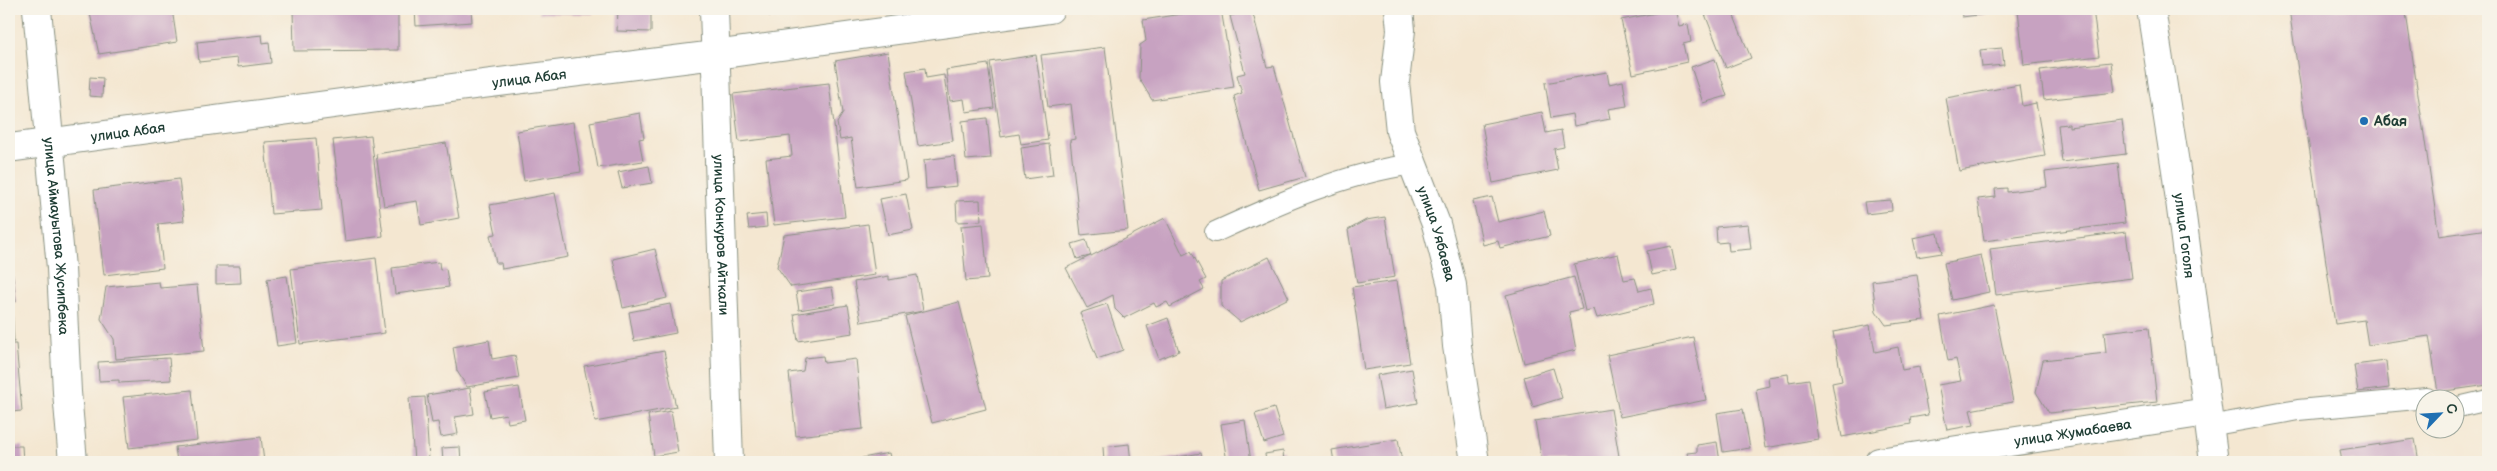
<svg xmlns="http://www.w3.org/2000/svg" width="2497" height="471" viewBox="0 0 2497 471" font-family="'Balsamiq Sans',sans-serif">
  <style>
    .building { fill: #c7a2c1 }
    .lines { fill: none; stroke-linecap: round; stroke-linejoin: round }
    .lane-casing { stroke: #8a9282; stroke-width: 22 }
    .street-casing { stroke: #8a9282; stroke-width: 30 }
    .secondary-casing { stroke: #8a9282; stroke-width: 30 }
    .lane { stroke: #fff; stroke-width: 20 }
    .street { stroke: #fff; stroke-width: 28 }
    .secondary { stroke: #fff; stroke-width: 28 }
    .poi-dot { fill: #1f6fb2; stroke: #f7f3e8; stroke-width: 2 }
    .labels { text-anchor: middle; stroke-width: 5; stroke-linejoin: round; paint-order: stroke }
    .street-label { font-size: 14px; fill: #1f3d34; stroke: #f7f3e8 }
    .poi-label { font-size: 14px; font-weight: bold; fill: #1f3d34; stroke: #f7f3e8; text-anchor: start }
  </style>
  <rect width="100%" height="100%" fill="#f7f3e8"/>
  <filter id="ink" filterUnits="userSpaceOnUse"><feTurbulence type="fractalNoise" baseFrequency=".02" numOctaves="2"/><feDisplacementMap in="SourceGraphic" scale="10" xChannelSelector="R" yChannelSelector="G"/><feConvolveMatrix kernelMatrix="1 2 1 2 8 2 1 2 1" color-interpolation-filters="sRGB"/></filter>
  <filter id="wash" filterUnits="userSpaceOnUse"><feTurbulence type="fractalNoise" baseFrequency=".0096" numOctaves="4" result="noise"/><feDisplacementMap in="SourceGraphic" scale="20" xChannelSelector="R" yChannelSelector="G"/><feGaussianBlur stdDeviation="1.12" result="paint"/><feColorMatrix in="noise" values="0 0 0 0 0 0 0 0 0 0 0 0 0 0 0 0 0 1.4 0 .05"/><feComposite in="paint" operator="in"/></filter>
  <g filter="url(#wash)">
    <rect width="100%" height="100%" fill="#f4e7d1"/>
    <g id="blocks">
      <g class="building">
        <polygon points="89,9 172,9 177,42 99,54"/>
        <polygon points="293,9 398,9 398,50 294,51"/>
        <polygon points="415,9 471,9 472,22 416,26"/>
        <polygon points="539,9 593,9 593,14 539,13"/>
        <polygon points="618,9 651,9 651,32 617,31"/>
        <polygon points="769,9 818,9 818,10 769,16"/>
        <polygon points="1213,9 1221,9 1234,87 1152,100 1139,78 1140,45 1146,41 1143,20"/>
        <polygon points="1675,9 1679,26 1688,24 1691,42 1683,44 1687,62 1633,74 1621,20"/>
        <polygon points="1703,9 1731,9 1751,58 1726,68"/>
        <polygon points="1907,9 1921,9 1921,14 1909,16"/>
        <polygon points="1961,9 2093,9 2099,56 2024,65 2018,10 1962,17"/>
        <polygon points="2289,9 2425,9 2406,13 2439,236 2488,229 2488,385 2438,392 2429,336 2368,345 2364,320 2335,324"/>
        <polygon points="1252,10 1267,67 1274,66 1305,177 1259,190 1234,96 1242,93 1237,75 1245,73 1230,16"/>
        <polygon points="262,35 263,43 269,42 271,63 238,67 237,58 199,62 197,42"/>
        <polygon points="1105,47 1128,230 1081,235 1070,140 1075,139 1071,104 1048,107 1041,55"/>
        <polygon points="2002,48 2004,65 1982,67 1980,50"/>
        <polygon points="888,52 907,180 858,187 851,138 840,140 837,123 843,113 835,61"/>
        <polygon points="1036,55 1048,140 1021,144 1019,134 1001,137 990,62"/>
        <polygon points="1715,59 1727,96 1703,103 1691,67"/>
        <polygon points="2111,62 2115,92 2044,100 2040,70"/>
        <polygon points="988,64 994,108 966,112 964,99 950,101 946,70"/>
        <polygon points="925,68 926,78 944,75 953,141 918,146 906,71"/>
        <polygon points="1607,72 1609,84 1623,81 1627,106 1608,109 1610,119 1574,126 1572,114 1551,118 1545,83"/>
        <polygon points="90,77 103,78 102,97 89,96"/>
        <polygon points="829,83 845,217 774,225 766,159 792,156 790,136 739,142 733,94"/>
        <polygon points="2019,85 2022,106 2036,103 2045,156 1959,171 1946,98"/>
        <polygon points="1542,112 1546,133 1561,130 1564,147 1554,149 1558,170 1493,183 1482,124"/>
        <polygon points="640,113 644,138 639,139 643,161 598,168 590,122"/>
        <polygon points="987,118 991,158 966,160 962,121"/>
        <polygon points="2122,120 2126,154 2062,162 2058,125 2069,124 2069,127"/>
        <polygon points="573,122 581,172 524,181 517,131"/>
        <polygon points="371,136 383,236 345,241 333,140"/>
        <polygon points="316,138 322,210 271,214 265,142"/>
        <polygon points="446,143 459,218 421,225 417,201 384,206 376,154"/>
        <polygon points="1049,144 1053,175 1025,179 1021,148"/>
        <polygon points="954,156 957,186 926,189 924,160"/>
        <polygon points="2118,163 2125,223 1984,241 1978,199 1996,197 1995,189 2007,188 2007,192 2047,187 2045,172"/>
        <polygon points="649,166 652,183 622,188 618,172"/>
        <polygon points="179,179 184,221 158,224 163,268 104,275 94,190"/>
        <polygon points="555,193 568,257 502,269 501,263 496,263 490,235 496,234 490,205"/>
        <polygon points="906,194 913,230 888,235 880,199"/>
        <polygon points="1492,197 1498,222 1544,211 1550,236 1500,248 1498,241 1483,245 1473,201"/>
        <polygon points="980,200 981,221 957,222 956,201"/>
        <polygon points="1891,200 1892,211 1866,214 1864,202"/>
        <polygon points="766,214 767,227 749,229 747,216"/>
        <polygon points="1385,217 1395,277 1357,283 1348,230 1366,220"/>
        <polygon points="1165,218 1183,255 1191,251 1206,279 1200,282 1204,289 1170,307 1167,302 1156,307 1154,303 1124,318 1115,309 1113,295 1087,308 1066,268 1090,256 1077,259 1072,244 1086,240 1091,256"/>
        <polygon points="868,224 875,275 791,287 777,267 784,235"/>
        <polygon points="983,224 988,279 966,281 961,226"/>
        <polygon points="1748,224 1751,249 1729,251 1728,242 1717,243 1716,227"/>
        <polygon points="2126,232 2132,278 1996,295 1990,249"/>
        <polygon points="1938,233 1942,253 1917,257 1913,238"/>
        <polygon points="9,245 16,302 9,302"/>
        <polygon points="1671,246 1676,270 1652,275 1647,251"/>
        <polygon points="655,249 667,298 623,308 613,259"/>
        <polygon points="1618,254 1624,280 1635,278 1639,291 1651,288 1654,304 1597,318 1594,309 1585,311 1574,264"/>
        <polygon points="1981,255 1989,292 1952,300 1944,263"/>
        <polygon points="1269,257 1289,298 1240,322 1221,306 1221,281"/>
        <polygon points="376,258 385,333 300,344 291,269"/>
        <polygon points="439,262 440,270 446,269 449,287 395,294 392,268"/>
        <polygon points="216,266 240,266 241,283 216,284"/>
        <polygon points="917,275 923,311 861,322 854,282 889,276 889,280"/>
        <polygon points="1917,275 1924,320 1886,325 1876,311 1872,281"/>
        <polygon points="287,276 297,343 277,346 267,279"/>
        <polygon points="1574,277 1582,309 1569,312 1576,350 1524,363 1506,295"/>
        <polygon points="1397,281 1410,363 1364,370 1352,287"/>
        <polygon points="159,282 160,288 197,285 204,351 116,359 114,339 101,319 106,287"/>
        <polygon points="832,287 835,304 799,310 796,292"/>
        <polygon points="959,302 986,409 932,423 905,316"/>
        <polygon points="670,304 676,333 634,341 629,312"/>
        <polygon points="1107,304 1123,350 1097,359 1080,313"/>
        <polygon points="848,305 853,333 798,341 794,314"/>
        <polygon points="1994,305 2013,402 1970,410 1974,425 1947,430 1938,385 1961,381 1956,359 1948,361 1940,316"/>
        <polygon points="9,306 12,306 14,342 9,342"/>
        <polygon points="1168,318 1179,351 1159,359 1147,326"/>
        <polygon points="1870,325 1875,352 1898,347 1902,370 1919,367 1928,415 1910,418 1911,424 1842,437 1832,383 1842,381 1833,332"/>
        <polygon points="2149,327 2157,402 2049,413 2036,392 2043,360 2106,353 2104,332"/>
        <polygon points="1693,337 1706,400 1620,417 1607,355"/>
        <polygon points="489,340 492,359 515,355 519,378 467,387 457,371 453,347"/>
        <polygon points="9,344 16,344 22,411 9,412"/>
        <polygon points="664,351 676,407 595,422 584,366"/>
        <polygon points="823,356 824,363 856,359 863,429 796,436 789,373 803,371 805,358"/>
        <polygon points="169,358 171,380 119,383 119,380 99,381 98,362"/>
        <polygon points="2386,361 2389,388 2358,392 2354,365"/>
        <polygon points="1553,368 1562,398 1533,407 1524,377"/>
        <polygon points="1412,369 1418,403 1383,409 1377,375"/>
        <polygon points="1788,374 1789,382 1809,379 1818,439 1765,448 1756,389 1769,386 1768,377"/>
        <polygon points="519,387 525,420 508,423 506,414 490,417 485,392"/>
        <polygon points="470,388 474,414 455,417 458,434 441,437 438,422 432,423 427,395"/>
        <polygon points="192,390 197,440 129,448 123,397"/>
        <polygon points="425,397 429,460 414,461 409,398"/>
        <polygon points="1274,408 1283,437 1264,443 1255,414"/>
        <polygon points="1611,409 1620,462 1542,462 1535,421"/>
        <polygon points="1743,409 1750,448 1723,452 1717,413"/>
        <polygon points="671,411 678,452 654,456 648,415"/>
        <polygon points="1245,420 1251,462 1227,462 1221,424"/>
        <polygon points="261,437 264,462 177,462 175,447"/>
        <polygon points="1398,439 1402,462 1334,462 1332,450"/>
        <polygon points="2415,439 2419,462 2342,462 2340,450"/>
        <polygon points="1717,442 1720,462 1689,462 1687,453 1697,452 1697,445"/>
        <polygon points="1129,444 1131,462 1104,462 1103,447"/>
        <polygon points="9,446 22,446 23,462 9,462"/>
        <polygon points="460,447 461,462 443,462 442,448"/>
        <polygon points="1283,451 1284,462 1266,462 1265,454"/>
        <polygon points="889,453 891,462 862,462 862,458"/>
        <polygon points="1201,453 1203,462 1156,462 1156,461"/>
      </g>
    </g>
  </g>
  <g filter="url(#ink)">
    <use href="#blocks" fill-opacity="0" stroke="#8a9282" stroke-width="1"/>
    <g class="lines">
      <g class="lane-casing">
        <g id="lane">
          <path d="M1215 232C1279 203 1342 174 1413 164"/>
          <polyline points="2454,408 2488,400"/>
          <polyline points="2209,426 2298,410 2427,398"/>
        </g>
      </g>
      <g class="street-casing">
        <g id="street">
          <path id="s1" d="M714 9 729 462"/>
          <path id="s2" d="M1399 9 1401 30 1395 82 1400 131 1436 224 1452 285 1457 346 1475 462"/>
          <path id="s3" d="M2151 9 2176 170 2214 462"/>
          <path id="s4" d="M9 148 459 87 715 55 1050 9"/>
          <path id="s5" d="M1879 462 2207 412"/>
        </g>
      </g>
      <g class="secondary-casing">
        <g id="secondary">
          <path id="s6" d="M37 9 61 268 67 392 73 462"/>
        </g>
      </g>
      <use href="#lane" class="lane"/>
      <use href="#street" class="street"/>
      <use href="#secondary" class="secondary"/>
    </g>
  </g>
  <circle class="poi-dot" cx="2364" cy="121" r="5"/>
  <g class="labels">
    <g class="street-label">
      <text dy="5" stroke="none"><textPath href="#s4" startOffset="525">улица Абая</textPath></text>
      <text dy="5" stroke="none"><textPath href="#s4" startOffset="120">улица Абая</textPath></text>
      <text dy="5" stroke="none"><textPath href="#s2" startOffset="232">улица Уябаева</textPath></text>
      <text dy="5" stroke="none"><textPath href="#s6" startOffset="228">улица Аймауытова Жусипбека</textPath></text>
      <text dy="5" stroke="none"><textPath href="#s3" startOffset="229">улица Гоголя</textPath></text>
      <text dy="5" stroke="none"><textPath href="#s1" startOffset="226">улица Конкуров Айткали</textPath></text>
      <text dy="5" stroke="none"><textPath href="#s5" startOffset="196">улица Жумабаева</textPath></text>
    </g>
    <g class="poi-label">
      <text x="2374" y="126">Абая</text>
    </g>
  </g>
  <rect width="2497" height="471" fill="none" stroke="#f7f3e8" stroke-width="30"/>
  <g transform="translate(2440 414) rotate(65)"><circle r="24" fill="#f7f3e8" stroke="#a1aaa0"/>
  <path d="M0-4L9 19L0 12L-9 19Z" fill="#1f6fb2"/>
  <text y="-8" font-size="14" font-weight="bold" text-anchor="middle" fill="#1f3d34">С</text>
  </g>
</svg>
